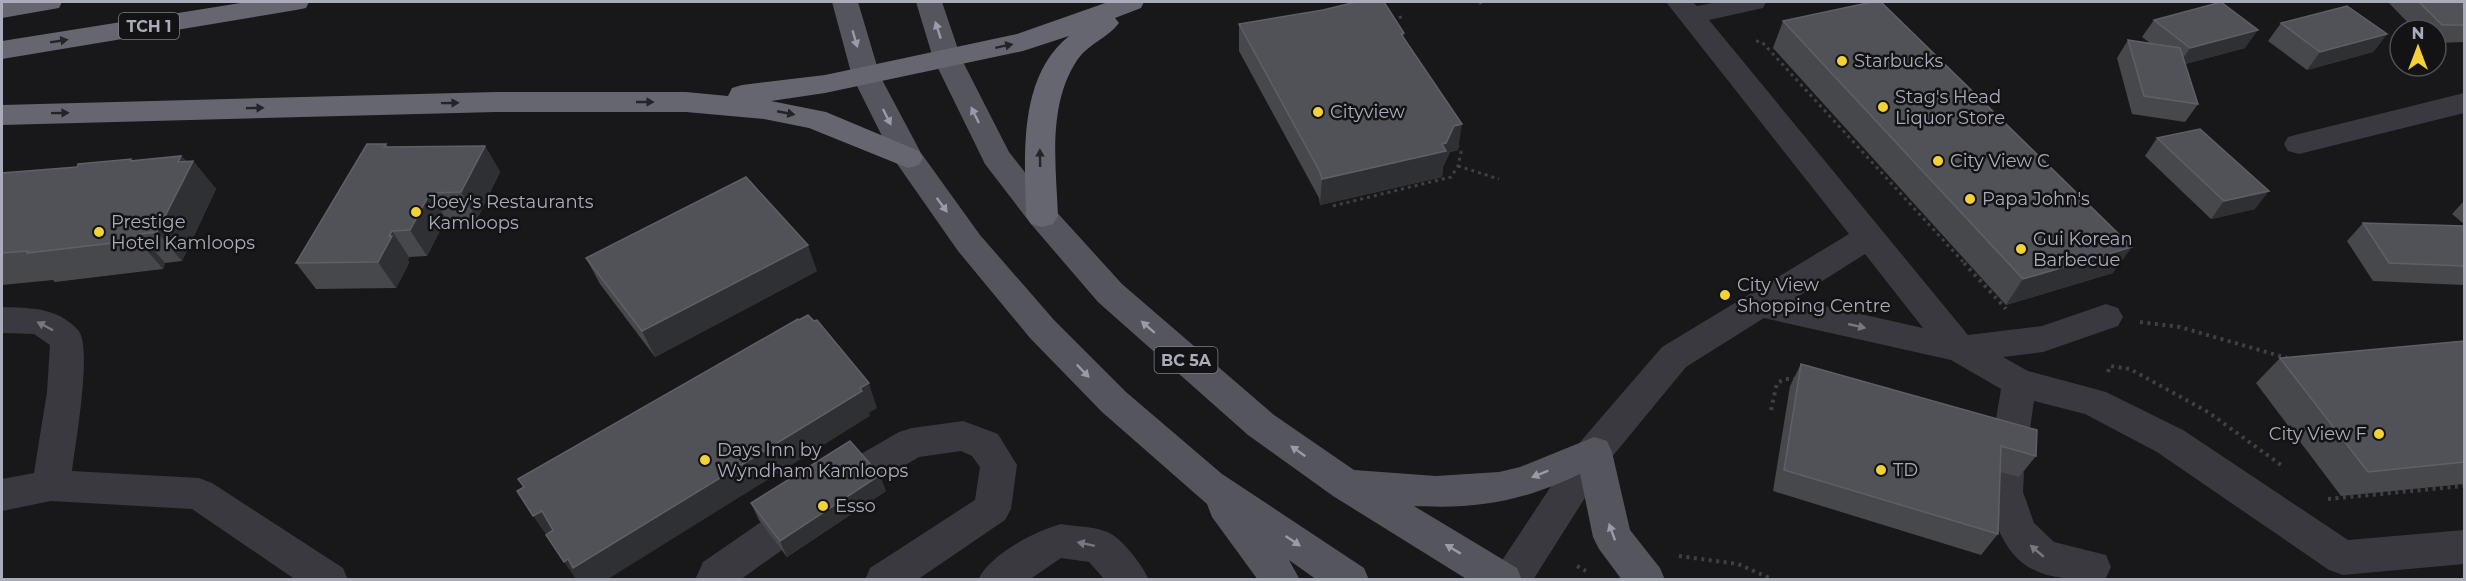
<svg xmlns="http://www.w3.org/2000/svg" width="2466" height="581" viewBox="0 0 2466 581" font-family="Montserrat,sans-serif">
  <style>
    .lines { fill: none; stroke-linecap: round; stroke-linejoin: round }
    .path-far1 { stroke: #3f4046; stroke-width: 3; stroke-dasharray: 3 4; stroke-linecap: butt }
    .path { stroke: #3f4046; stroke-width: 4; stroke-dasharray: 3 4.5; stroke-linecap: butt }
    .minor { fill: #39393f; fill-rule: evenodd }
    .major { fill: #55555e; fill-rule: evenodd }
    .highway { fill: #656670; fill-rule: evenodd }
    .wall { fill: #46484c }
    .shaded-wall { fill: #2f3033 }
    .building { fill: #515258; stroke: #5f6067; stroke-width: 1.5 }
    .oneway { fill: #999ba8 }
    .oneway2 { fill: #232427 }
    .oneway3 { fill: #777883 }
    .poi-dot { fill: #f4d136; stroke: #131315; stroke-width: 2 }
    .labels { text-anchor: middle; stroke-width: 5; stroke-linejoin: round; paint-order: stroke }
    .shield { fill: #131315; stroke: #7d7e88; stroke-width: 1.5 }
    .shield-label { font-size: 16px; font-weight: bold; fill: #aaacba }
    .poi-label { font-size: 18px; fill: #aaacba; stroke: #131315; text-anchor: start }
  </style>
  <rect width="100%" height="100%" fill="#18181a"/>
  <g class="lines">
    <g class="path-far1">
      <polyline points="1479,3 1483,2"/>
      <polyline points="1392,19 1402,17"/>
      <polyline points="1756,41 1762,42 1965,264"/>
      <polyline points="1458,166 1499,179"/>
      <polyline points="1333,206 1451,177 1458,166 1461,152 1457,145"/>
    </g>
    <g class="path">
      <polyline points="1964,263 2006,309"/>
      <polyline points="2140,322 2180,327 2287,358"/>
      <polyline points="2108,372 2110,366 2130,369 2208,412 2281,465"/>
      <polyline points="1771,410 1777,383 1785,379 1799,379"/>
      <polyline points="2328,499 2464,486"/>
      <polyline points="1679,556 1738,564 1774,580"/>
      <polyline points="1577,566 1586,571"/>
    </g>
    <g class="minor">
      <path d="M1666 2H1693L1697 6 1718 2H1766L1763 8 1709 20 1968 335 2042 326 2106 304 2118 308 2123 317 2118 326 2043 352 2003 357 2028 371 2106 392 2183 430 2348 540 2464 530V564L2343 575 2329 570 2157 452 2085 414 2034 401 2027 449 2022 460 2017 461 2024 473 2023 492 2034 523 2054 542 2106 555 2111 567 2105 580C2047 580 2013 576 1993 515 1986 495 1983 481 1993 462L1998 460 1991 449 2001 389 1951 360 1764 318 1686 367 1607 463 1533 580H1492L1497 568 1581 441 1662 347 1849 234ZM1865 254 1923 328 1794 299Z"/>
      <polygon points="2464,93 2464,113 2299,154 2288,151 2284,144 2288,137 2299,134"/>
      <path d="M2 307C31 308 57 307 78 330 93 346 75 446 72 471L199 478 212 483 343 568 348 580H296L192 509 51 501 2 511V479L34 473 47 392 50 345 34 334 2 333Z"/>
      <polygon points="963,421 998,434 1017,465 1011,509 1005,520 917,580 865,580 870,568 975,500 980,467 972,456 961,451 919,457 880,480 740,580 695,580 703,562 854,458 899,432 912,428"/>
      <path d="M1061 524C1077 527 1099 526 1113 535 1125 543 1143 566 1149 580H1105L1089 562 1061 558 1029 580H978C989 555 1035 531 1061 524Z"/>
    </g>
    <g class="major">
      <polygon points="832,2 858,2 880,76 921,153 980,235 1054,320 1126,392 1222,474 1364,568 1369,580 1317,580 1289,560 1300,580 1258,580 1212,517 1207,504 1102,412 1030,338 958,251 893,158 852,76"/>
      <path d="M916 2H942L961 58 1009 152 1053 208 1122 284 1274 415 1354 470 1436 476 1499 472 1520 467 1594 437 1607 441 1612 452 1630 530 1660 568 1665 580H1622L1599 549 1593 537 1580 474C1520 502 1480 509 1414 506L1517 568 1522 580H1468L1333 496 1248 435 1098 302 1031 224 985 164 933 58Z"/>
    </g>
    <g class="highway">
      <polygon points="2,2 62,2 59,8 2,18"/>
      <polygon points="247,2 309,2 306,8 296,10 2,59 2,41"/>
      <path d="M1108 2H1144L1141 8 1115 18 1119 23C1108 38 1088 44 1078 59 1047 104 1056 165 1058 216L1053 224 1042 227 1031 224 1026 216C1025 157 1017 78 1069 36L1023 51 825 93 771 101 826 112 919 151 923 158 919 165 908 168 809 128 764 119 686 112H496L2 125V105L496 92H686L728 96 732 88 742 85 825 75 1017 34Z"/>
    </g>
  </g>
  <g class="wall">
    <polygon points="2388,2 2464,2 2464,42 2436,43 2436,30 2415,30"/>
    <polygon points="2154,20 2245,48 2185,64 2198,104 2185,122 2132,114 2117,58 2128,40 2150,43 2142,37"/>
    <polygon points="1783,21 2113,273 2006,305 1773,48"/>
    <polygon points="2281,23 2387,34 2373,52 2307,70 2268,41"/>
    <polygon points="1239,24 1404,33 1403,37 1458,150 1450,152 1443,167 1442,177 1320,205 1319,198 1239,51"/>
    <polygon points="2157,138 2255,209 2211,219 2145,156"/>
    <polygon points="386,144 388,147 485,146 500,172 477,219 446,219 427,256 409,257 408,260 409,263 396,288 316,289 296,263"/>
    <polygon points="181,156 186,161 193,161 216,189 182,261 165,263 163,269 55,282 53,280 2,285 2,173 77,167"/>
    <polygon points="2464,201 2464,224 2452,214"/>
    <polygon points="2363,223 2464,227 2464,285 2373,281 2347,241"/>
    <polygon points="586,258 817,271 655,357 600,284"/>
    <polygon points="2464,341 2464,484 2341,496 2256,383 2280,358"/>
    <polygon points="1801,364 2036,456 2019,477 2000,472 1998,534 1981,555 1773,491 1790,386"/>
    <polygon points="886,491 787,557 759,520 751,503"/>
  </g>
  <g class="shaded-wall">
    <polygon points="2258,30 2245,48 2178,66 2190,48"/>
    <polygon points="2387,34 2373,52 2307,70 2320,52"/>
    <polygon points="1462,124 1458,150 1450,152 1443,167 1442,177 1320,205 1322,179 1442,144 1454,126"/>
    <polygon points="485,146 500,172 477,219 461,192"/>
    <polygon points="181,156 190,167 193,161 216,189 182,261 157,232 178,162"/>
    <polygon points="2269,191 2255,209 2211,219 2224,201"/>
    <polygon points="430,193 446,219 427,256 410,230"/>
    <polygon points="392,231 409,257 408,260 409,263 396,288 378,262"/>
    <polygon points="140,234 165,263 163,269 138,240"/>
    <polygon points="808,245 817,271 655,357 642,331"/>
    <polygon points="2132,247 2113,273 2006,305 2023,279"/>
    <polygon points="869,383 877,408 869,413 870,416 608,579 576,579 564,562"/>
    <polygon points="880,475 886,491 787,557 780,541"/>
    <polygon points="542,511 559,535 550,540 533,516"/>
  </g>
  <g class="building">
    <polygon points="1356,2 1384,2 1404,33 1401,34 1462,124 1454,126 1446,143 1442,144 1446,151 1322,179 1320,172 1239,24 1323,10"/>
    <polygon points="1872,2 1881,2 2132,247 2023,279 1783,21"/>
    <polygon points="2221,2 2258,30 2190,48 2154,20"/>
    <polygon points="2419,2 2464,2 2464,25 2442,25"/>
    <polygon points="2347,6 2387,34 2320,52 2281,23"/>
    <polygon points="2128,40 2180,48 2198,104 2144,96"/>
    <polygon points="2200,129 2269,191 2224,201 2157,138"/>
    <polygon points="367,144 386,144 384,147 485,146 461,192 430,193 410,230 392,231 389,236 392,236 378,262 296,263"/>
    <polygon points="181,156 178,162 193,161 157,232 140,234 138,240 27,253 28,251 2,253 2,173 77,167 78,164 131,159 130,161"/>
    <polygon points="746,177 808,245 642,331 586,258"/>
    <polygon points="2363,223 2464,226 2464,266 2389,263"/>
    <polygon points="808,315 814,321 817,320 869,383 860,388 862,391 573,568 568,559 564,562 546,535 553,530 542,511 533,516 517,491 524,487 518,479 798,319 799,320"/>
    <polygon points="2464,341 2464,462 2368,472 2280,358"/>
    <polygon points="1801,364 2037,430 2036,456 2001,446 1998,534 1784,470"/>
    <polygon points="850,441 880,475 780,541 751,503"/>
  </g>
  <defs><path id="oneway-solid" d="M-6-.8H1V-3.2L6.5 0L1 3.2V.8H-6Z" transform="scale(1.5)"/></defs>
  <g class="oneway">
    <use href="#oneway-solid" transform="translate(938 30) rotate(-108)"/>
    <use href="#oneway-solid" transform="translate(855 39) rotate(74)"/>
    <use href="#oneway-solid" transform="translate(975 115) rotate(-116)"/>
    <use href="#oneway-solid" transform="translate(887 117) rotate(63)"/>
    <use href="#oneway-solid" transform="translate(942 205) rotate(54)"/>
    <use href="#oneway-solid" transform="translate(1148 327) rotate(-139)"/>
    <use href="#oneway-solid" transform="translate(1083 371) rotate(46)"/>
    <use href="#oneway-solid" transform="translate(1298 451) rotate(-145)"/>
    <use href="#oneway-solid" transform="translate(1540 474) rotate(158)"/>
    <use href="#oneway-solid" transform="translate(1612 532) rotate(-110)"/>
    <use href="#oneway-solid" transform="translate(1293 541) rotate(34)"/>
    <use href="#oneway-solid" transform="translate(1453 549) rotate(-149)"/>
  </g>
  <g class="oneway2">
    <use href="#oneway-solid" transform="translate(59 41) rotate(-9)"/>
    <use href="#oneway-solid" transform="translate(1004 46) rotate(-12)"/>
    <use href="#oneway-solid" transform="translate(645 102)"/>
    <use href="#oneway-solid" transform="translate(450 103) rotate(-1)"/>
    <use href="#oneway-solid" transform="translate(255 108) rotate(-1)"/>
    <use href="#oneway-solid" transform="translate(60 113) rotate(-1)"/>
    <use href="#oneway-solid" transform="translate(786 113) rotate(11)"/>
    <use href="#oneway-solid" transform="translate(1040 158) rotate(-91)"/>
  </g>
  <g class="oneway3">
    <use href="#oneway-solid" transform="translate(45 326) rotate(-152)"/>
    <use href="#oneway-solid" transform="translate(1857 326) rotate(13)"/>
    <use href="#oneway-solid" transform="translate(1086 544) rotate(-168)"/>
    <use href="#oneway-solid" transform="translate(2037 551) rotate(-139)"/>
  </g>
  <g class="poi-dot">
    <circle cx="1842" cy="61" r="6"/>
    <circle cx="1883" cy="107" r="6"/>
    <circle cx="1318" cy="112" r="6"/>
    <circle cx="1938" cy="161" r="6"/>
    <circle cx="1970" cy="199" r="6"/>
    <circle cx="416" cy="212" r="6"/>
    <circle cx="99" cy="232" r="6"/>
    <circle cx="2021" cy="249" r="6"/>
    <circle cx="1725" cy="295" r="6"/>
    <circle cx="2379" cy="434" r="6"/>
    <circle cx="705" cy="460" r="6"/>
    <circle cx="1881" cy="470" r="6"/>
    <circle cx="823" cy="506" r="6"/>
  </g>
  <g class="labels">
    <g class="shield">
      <rect x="119" y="13" width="60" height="26" rx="4.5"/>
      <rect x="1154.5" y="347" width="63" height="26" rx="4.5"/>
    </g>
    <g class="shield-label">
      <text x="149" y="32">TCH 1</text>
      <text x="1186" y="366">BC 5A</text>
    </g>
    <g class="poi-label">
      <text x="1854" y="67">Starbucks</text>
      <text x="1895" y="103">Stag's Head<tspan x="1895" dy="21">Liquor Store</tspan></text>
      <text x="1330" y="118">Cityview</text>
      <text x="1950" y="167">City View C</text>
      <text x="1982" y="205">Papa John's</text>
      <text x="428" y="208">Joey's Restaurants<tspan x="428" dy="21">Kamloops</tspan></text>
      <text x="111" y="228">Prestige<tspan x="111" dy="21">Hotel Kamloops</tspan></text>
      <text x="2033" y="245">Gui Korean<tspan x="2033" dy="21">Barbecue</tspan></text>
      <text x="1737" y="291">City View<tspan x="1737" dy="21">Shopping Centre</tspan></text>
      <text x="2367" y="440" text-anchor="end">City View F</text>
      <text x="717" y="456">Days Inn by<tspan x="717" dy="21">Wyndham Kamloops</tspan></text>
      <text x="1893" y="476">TD</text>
      <text x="835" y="512">Esso</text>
    </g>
  </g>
  <rect width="2466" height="581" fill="none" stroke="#aaacba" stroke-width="6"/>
  <g transform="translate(2418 48)"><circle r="28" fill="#131315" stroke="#4f5057" stroke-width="1.5"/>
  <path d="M0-4.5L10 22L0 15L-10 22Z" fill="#f4d136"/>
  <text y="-9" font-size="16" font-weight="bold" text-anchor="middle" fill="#aaacba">N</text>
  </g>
</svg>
